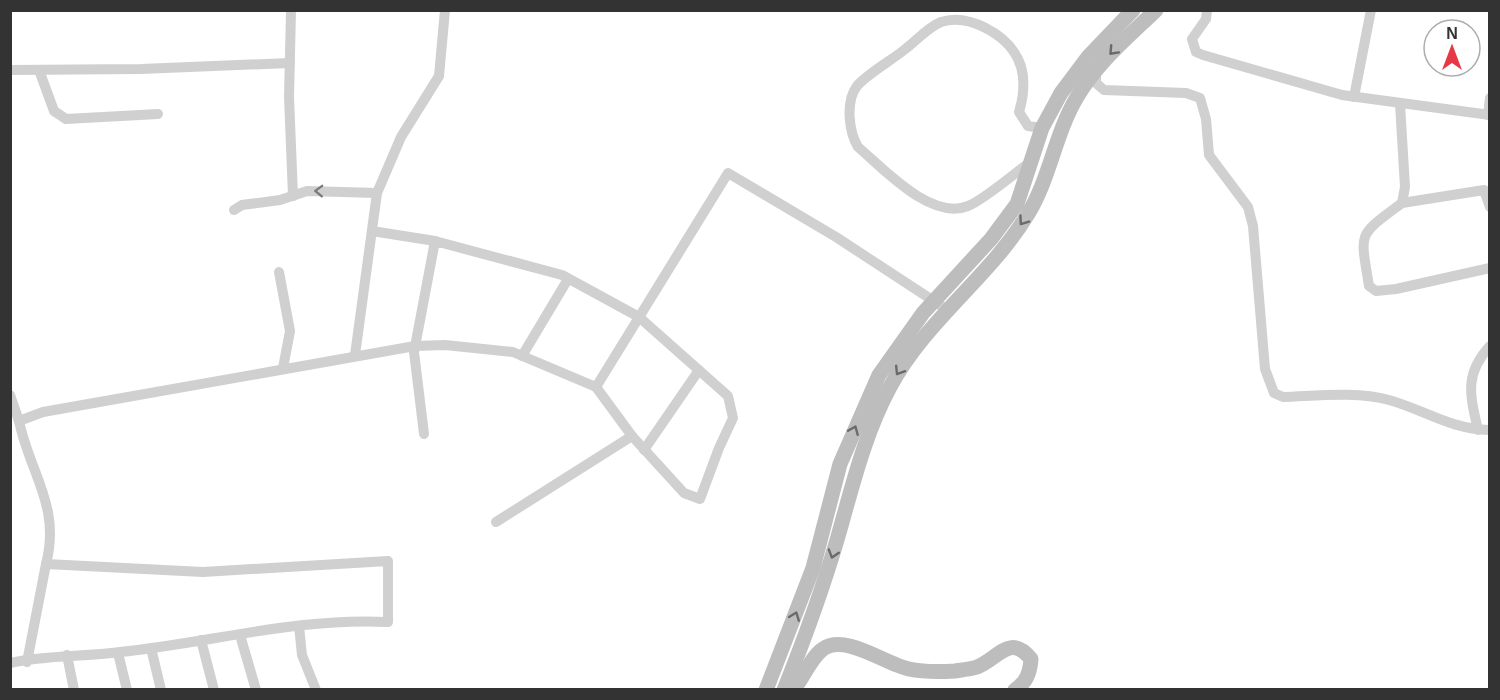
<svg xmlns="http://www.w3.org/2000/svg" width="1500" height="700" viewBox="0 0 1500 700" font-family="Arial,sans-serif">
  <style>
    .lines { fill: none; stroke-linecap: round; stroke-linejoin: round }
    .street { stroke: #d0d0d0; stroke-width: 10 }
    .secondary { stroke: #bdbdbd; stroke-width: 15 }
    .oneway { stroke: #6a6a6a }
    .oneway2 { stroke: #7a7a7a }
  </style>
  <rect width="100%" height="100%" fill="#fff"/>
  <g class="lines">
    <g class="street">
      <polyline points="291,10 289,97 293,196"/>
      <polyline points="1207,10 1206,19 1192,39 1196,52 1203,55 1342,95 1490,115"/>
      <polyline points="10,70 141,69 290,63"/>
      <polyline points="39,70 54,111 66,119 158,114"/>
      <path d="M1096 71V83L1104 90 1186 93 1200 98 1206 119 1209 155 1248 207 1253 226 1265 369 1274 393 1283 397C1316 396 1356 391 1389 400 1425 410 1449 429 1490 430"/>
      <polyline points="1354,97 1371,10"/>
      <path d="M1400 104 1405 187 1402 203C1357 237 1360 230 1369 286L1376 291 1396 289 1490 268"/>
      <polyline points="1488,115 1490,98"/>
      <path d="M1033 160C1017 171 984 200 968 206 931 221 884 169 858 147 849 132 845 102 857 86 867 74 892 60 904 50 915 42 928 27 941 22 968 13 1006 34 1018 59 1026 75 1024 96 1019 112L1028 126 1042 128"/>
      <polyline points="1402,203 1484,190 1490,207"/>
      <polyline points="234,210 242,205 280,200 307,191 377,193"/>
      <polyline points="372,231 435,241"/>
      <polyline points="279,272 290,331 283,368"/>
      <polyline points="355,355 377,193 401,137 439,76 445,10"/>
      <polyline points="522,356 568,279"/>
      <polyline points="10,395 19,421"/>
      <path d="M1478 430C1470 395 1464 374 1490 346"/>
      <polyline points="424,434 414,352 435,241 562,275 639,317 728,396 733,418 719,448 700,499 684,493 632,436"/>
      <polyline points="644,450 699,370"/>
      <polyline points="496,522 632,436 596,387 728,173 836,237 946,309"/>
      <path d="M46 564C61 506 30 474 19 421L43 412 415 346 445 345 513 352 596 387"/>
      <polyline points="299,626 302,655 316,690"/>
      <polyline points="240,635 256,690"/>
      <polyline points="201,640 214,690"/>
      <polyline points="151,648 161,690"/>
      <polyline points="118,653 127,690"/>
      <polyline points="67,655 74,690"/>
      <path d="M10 663C46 655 83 657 120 652 209 643 298 617 388 622V561L203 572 46 564 27 662"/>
    </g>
    <g class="secondary">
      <polyline points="766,690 813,568 840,464 879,375 923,313 991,239 1017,204 1042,128 1061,93 1088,57 1133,10"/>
      <path d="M784 690C804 640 822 591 837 540 852 488 864 435 890 387 925 321 990 277 1028 214 1050 178 1055 134 1077 97 1097 63 1127 38 1156 10"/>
      <path d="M793 690C804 678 810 658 823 649 845 633 887 665 909 669 923 672 940 672 955 671 962 670 971 669 977 667 999 658 1010 633 1031 659 1030 672 1027 682 1015 690"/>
    </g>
  </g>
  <defs><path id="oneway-chevron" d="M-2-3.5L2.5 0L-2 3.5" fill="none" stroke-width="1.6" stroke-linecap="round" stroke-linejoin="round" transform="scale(1.5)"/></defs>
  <g class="oneway">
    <use href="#oneway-chevron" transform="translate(1113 51) rotate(133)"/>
    <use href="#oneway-chevron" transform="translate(1023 221) rotate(125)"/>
    <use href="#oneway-chevron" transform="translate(899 371) rotate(122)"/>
    <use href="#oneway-chevron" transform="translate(854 430) rotate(-67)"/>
    <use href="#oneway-chevron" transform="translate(833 554) rotate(107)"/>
    <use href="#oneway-chevron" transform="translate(795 616) rotate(-69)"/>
  </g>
  <use class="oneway2" href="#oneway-chevron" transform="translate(319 191) rotate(-178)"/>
  <rect width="1500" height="700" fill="none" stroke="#333333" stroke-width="24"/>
  <g transform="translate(1452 48)"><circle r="28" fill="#ffffff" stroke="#adadad" stroke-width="1.5"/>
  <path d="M0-4.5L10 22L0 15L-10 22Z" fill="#e63946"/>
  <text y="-9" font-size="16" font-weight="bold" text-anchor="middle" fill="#333333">N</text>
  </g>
</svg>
